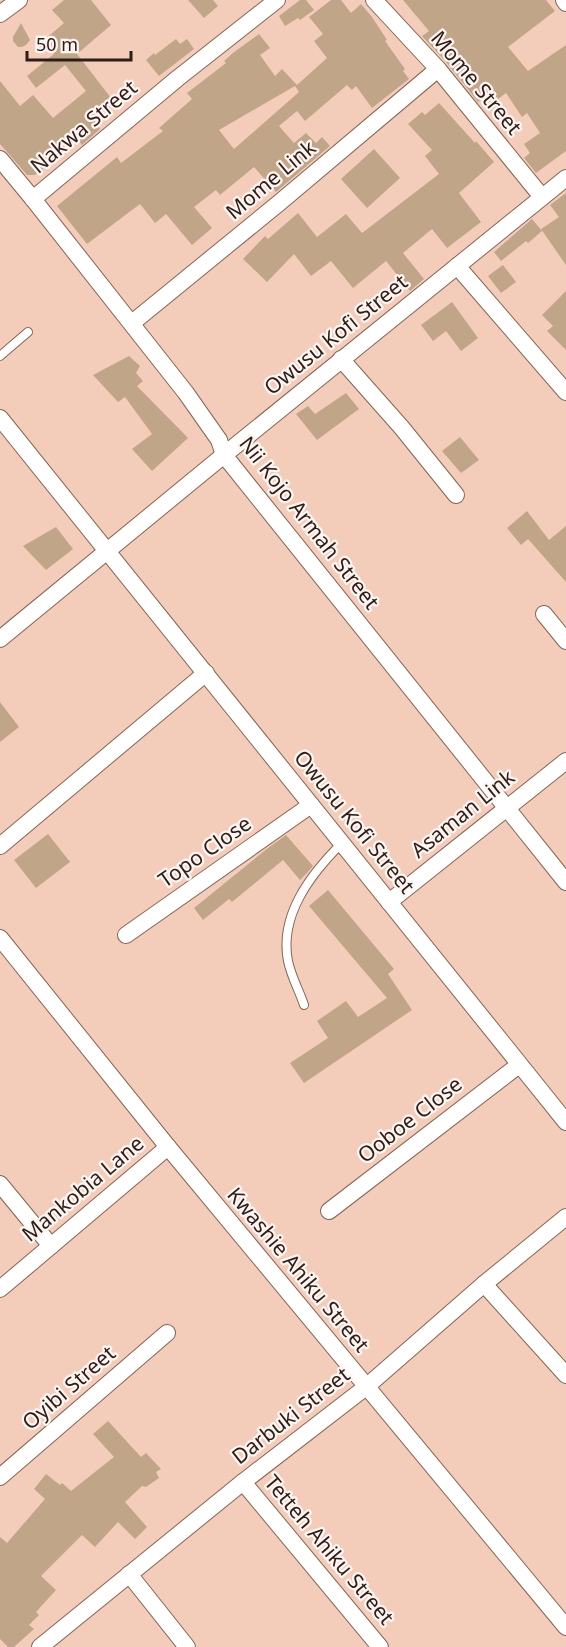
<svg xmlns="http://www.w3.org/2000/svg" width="566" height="1647" viewBox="0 0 566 1647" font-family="'Noto Sans',sans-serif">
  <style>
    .building { fill: #c1a589; fill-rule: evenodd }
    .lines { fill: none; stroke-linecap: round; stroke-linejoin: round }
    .service-casing { stroke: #866454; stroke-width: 10 }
    .minor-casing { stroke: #866454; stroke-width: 18 }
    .service { stroke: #fff; stroke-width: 8 }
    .minor { stroke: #fff; stroke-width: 16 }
    .labels { text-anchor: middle; stroke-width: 4.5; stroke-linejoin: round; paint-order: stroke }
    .street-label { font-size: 21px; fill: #2c1e17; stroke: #fdf5f2 }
  </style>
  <rect width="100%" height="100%" fill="#f4cdba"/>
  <g class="building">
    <polygon points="64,0 91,0 111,25 77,54 111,98 97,108 104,117 96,123 100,129 82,145 73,134 54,150 59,156 35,175 27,175 0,144 0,81 20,106 33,95 53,118 86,91 65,65 36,88 27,76 54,54 43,41 64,23 52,10"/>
    <polygon points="188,0 213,0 218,6 204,18"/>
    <polygon points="300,0 306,0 314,10 300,20 298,18 285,26 279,16"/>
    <path d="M331 0H341L351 13 361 4 372 17 387 40 385 41 405 69 403 71 409 79 372 108 356 86 352 90 347 85 305 121 297 111 279 126 294 143 306 133 316 143 322 137 330 146 276 192 254 167 220 195 216 190 194 207 212 228 192 245 166 214 155 223 140 204 87 244 57 206 117 157 121 163 163 131 159 128 192 99 187 93 226 63 224 61 234 52 259 34 270 48 260 55 275 76 282 69 297 85 327 58 314 41 323 34 309 17ZM295 86 299 92 234 149 219 130Z"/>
    <polygon points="403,0 546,0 555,11 508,47 528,71 566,45 566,151 536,173 524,158 530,153 524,144 540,133 527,113 522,117 506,93 498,99 491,91 478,102 446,62 422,36 429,31"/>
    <polygon points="21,23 30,40 26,45 22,47 18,47 13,41 13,37"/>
    <polygon points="176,39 180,44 187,39 194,49 159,76 146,60 154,53 155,55"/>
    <polygon points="439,103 475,143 476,141 494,162 459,193 481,222 447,248 432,229 403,253 424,279 410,291 386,261 353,288 331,261 311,276 294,254 267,282 243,259 265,236 268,239 298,213 317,237 346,214 362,233 439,174 425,156 432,150 408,124 422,112 425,115"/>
    <polygon points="374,149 400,178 367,208 341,179"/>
    <polygon points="566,193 566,265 541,229 559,217 550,205"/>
    <polygon points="532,219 542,231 528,243 526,241 501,261 494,252"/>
    <polygon points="503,265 516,282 501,293 488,276"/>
    <polygon points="566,291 566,350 547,331 553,326 542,315"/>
    <polygon points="452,302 478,338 461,351 446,331 433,341 421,325"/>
    <polygon points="129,356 140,366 136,373 143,381 137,386 188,438 152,471 132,449 152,434 125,397 118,402 93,375"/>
    <polygon points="346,393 359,409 317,440 296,414 308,406 315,414"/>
    <polygon points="460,437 479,460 461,473 442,451"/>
    <polygon points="527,511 549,540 566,526 566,582 528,539 521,545 507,528"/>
    <polygon points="56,527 73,549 46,570 23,546"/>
    <polygon points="0,702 19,727 0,742"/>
    <polygon points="48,834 70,862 36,888 14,860"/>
    <polygon points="286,835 313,866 307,873 300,880 283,860 232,902 229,899 203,920 194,908 268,848"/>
    <polygon points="328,890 394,969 388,974 412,1010 304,1083 290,1063 328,1038 317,1021 346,1001 358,1017 387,998 309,906"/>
    <polygon points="108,1421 141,1457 146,1453 161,1469 156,1472 159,1478 146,1487 142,1486 125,1502 147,1527 135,1539 118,1522 95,1547 82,1535 41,1576 56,1590 36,1612 39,1615 29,1625 34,1629 14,1647 8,1647 0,1639 0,1537 7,1543 45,1499 34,1489 46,1474 60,1485 62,1483 71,1491 114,1457 93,1434"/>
  </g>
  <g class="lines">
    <g class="service-casing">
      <g id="service">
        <polyline points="0,356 28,332"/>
        <path d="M304 1005C299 990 291 976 288 961 279 915 311 874 341 844"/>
      </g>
    </g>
    <g class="minor-casing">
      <g id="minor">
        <polyline points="374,0 438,69 542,197"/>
        <polyline points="564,0 566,3"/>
        <polyline points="0,14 19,0"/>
        <polyline points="0,159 33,199 186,393 219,440 224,455 566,882"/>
        <polyline points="33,199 178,78 277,0"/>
        <polyline points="457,266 566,392"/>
        <polyline points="132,323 279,203 438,69"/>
        <polyline points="341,359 402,428 456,495"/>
        <polyline points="0,418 566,1122"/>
        <polyline points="544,614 566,641"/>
        <polyline points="0,639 224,455 566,178"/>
        <polyline points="0,846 206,673"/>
        <polyline points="389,902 566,761"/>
        <polyline points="126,935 311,805"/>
        <polyline points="0,938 168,1147 566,1627"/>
        <polyline points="0,1184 51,1246"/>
        <polyline points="329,1211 519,1065"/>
        <polyline points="484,1284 566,1375"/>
        <polyline points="0,1289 168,1147"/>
        <polyline points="0,1477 167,1333"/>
        <polyline points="243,1482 380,1647"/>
        <polyline points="129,1574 187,1647"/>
        <polyline points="40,1647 243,1482 366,1387 484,1284 566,1217"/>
      </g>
    </g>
    <use href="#service" class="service"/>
    <use href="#minor" class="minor"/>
  </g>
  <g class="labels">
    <g class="street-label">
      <text transform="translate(476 83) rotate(50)" y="7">Mome Street</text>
      <text transform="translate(84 127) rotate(-40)" y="7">Nakwa Street</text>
      <text transform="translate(271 180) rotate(-40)" y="7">Mome Link</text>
      <text transform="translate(336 335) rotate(-39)" y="7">Owusu Kofi Street</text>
      <text transform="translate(309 523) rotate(52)" y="7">Nii Kojo Armah Street</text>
      <text transform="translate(463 814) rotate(-39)" y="7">Asaman Link</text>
      <text transform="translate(354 822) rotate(51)" y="7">Owusu Kofi Street</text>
      <text transform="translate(205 852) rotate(-35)" y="7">Topo Close</text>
      <text transform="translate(410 1120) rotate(-38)" y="7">Ooboe Close</text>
      <text transform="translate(83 1189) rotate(-40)" y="7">Mankobia Lane</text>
      <text transform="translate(298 1270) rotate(50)" y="7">Kwashie Ahiku Street</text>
      <text transform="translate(69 1388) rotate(-41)" y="7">Oyibi Street</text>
      <text transform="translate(291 1416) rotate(-38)" y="7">Darbuki Street</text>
      <text transform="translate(329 1550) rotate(50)" y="7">Tetteh Ahiku Street</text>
    </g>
  </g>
  <path d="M27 51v9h104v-9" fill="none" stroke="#2c1e17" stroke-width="3"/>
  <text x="36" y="51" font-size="18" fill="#2c1e17" stroke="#fdf5f2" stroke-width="4.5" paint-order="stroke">50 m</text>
</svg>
